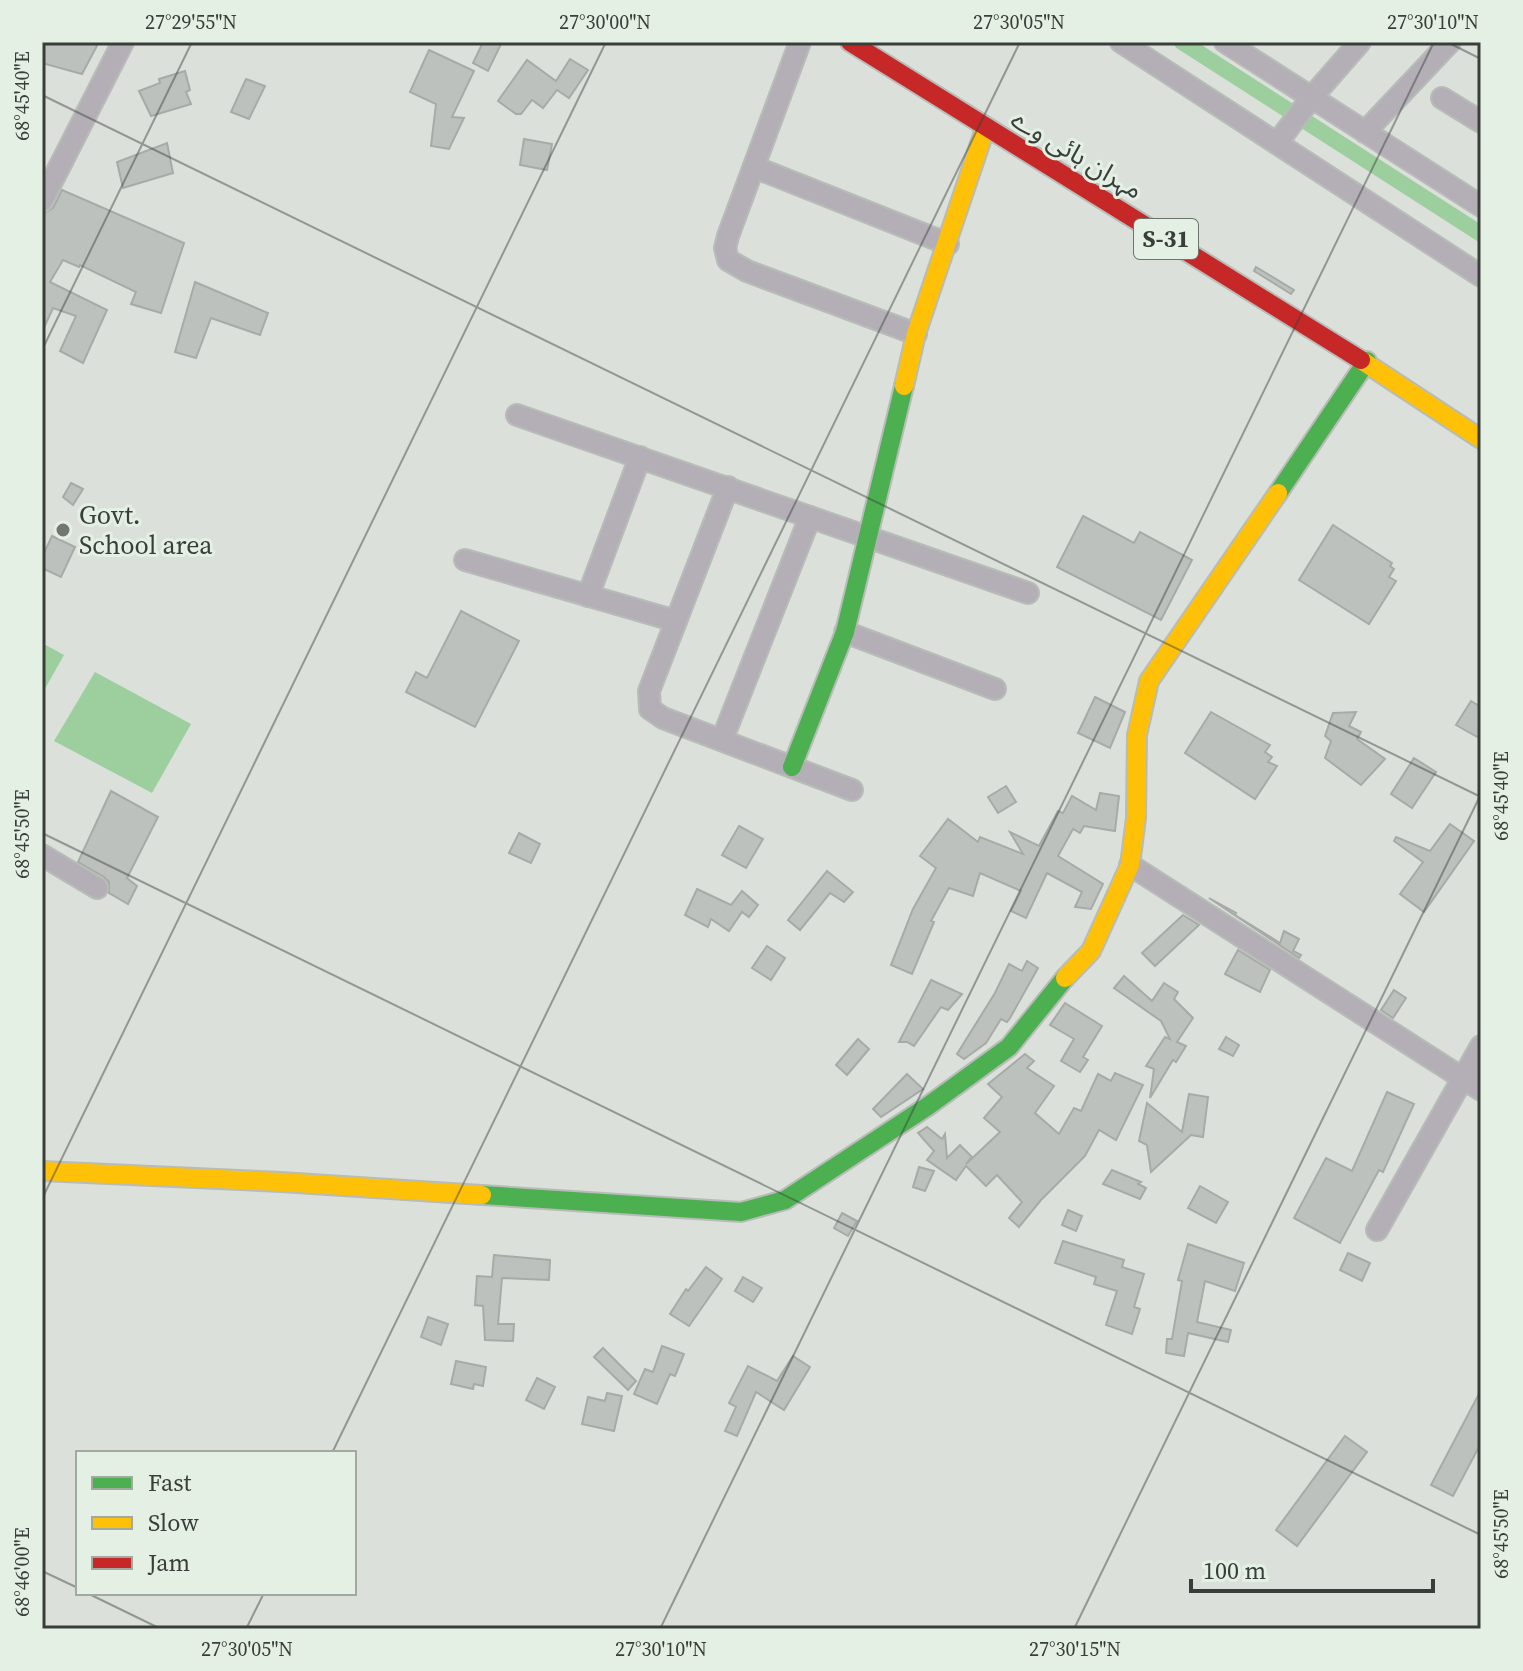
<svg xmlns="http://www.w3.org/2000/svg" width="1523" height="1671" viewBox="0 0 1523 1671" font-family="'Source Serif 4','Noto Sans Arabic',serif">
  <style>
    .water { fill: #9dcf9e }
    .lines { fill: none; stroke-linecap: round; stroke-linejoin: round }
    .canal { stroke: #9dcf9e; stroke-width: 16 }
    .building { fill: #bdc1bd; stroke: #a7aba7; stroke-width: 2 }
    .street-casing { stroke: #b8bcb8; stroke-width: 24 }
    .fast-casing { stroke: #b8bcb8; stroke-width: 22 }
    .slow-casing { stroke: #b8bcb8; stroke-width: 22 }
    .jam-casing { stroke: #b8bcb8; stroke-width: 22 }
    .street { stroke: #b4afb7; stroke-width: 20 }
    .fast { stroke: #4caf50; stroke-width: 18 }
    .slow { stroke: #ffc107; stroke-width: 18 }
    .jam { stroke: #c62828; stroke-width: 18 }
    .ticks { fill: none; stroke: #3a3e3a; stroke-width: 2; stroke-opacity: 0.45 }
    .poi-dot { fill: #727772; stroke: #e5f0e5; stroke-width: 3 }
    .labels { text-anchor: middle; stroke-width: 6; stroke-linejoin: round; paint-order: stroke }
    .shield { fill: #e5f0e5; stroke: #6d736d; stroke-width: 2 }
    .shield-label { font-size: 24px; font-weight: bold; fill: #3a3e3a }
    .street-label { font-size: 26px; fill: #3a3e3a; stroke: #e5f0e5 }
    .poi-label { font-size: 26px; fill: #3a3e3a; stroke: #e5f0e5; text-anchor: start }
    .neatline { fill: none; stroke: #3a3e3a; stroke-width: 3 }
    .ticks-label { font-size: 20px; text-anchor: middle; fill: #3a3e3a }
  </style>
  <rect width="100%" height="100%" fill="#dbe0db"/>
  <g class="water">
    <polygon points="42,643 64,655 42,694"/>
    <polygon points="95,672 191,724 152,793 54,741"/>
  </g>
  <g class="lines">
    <polyline class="canal" points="1182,42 1481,234"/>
  </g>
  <g class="building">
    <polygon points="42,42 99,42 82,74 42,63"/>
    <polygon points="483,42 502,42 488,71 473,63"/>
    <polygon points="429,50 474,71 452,117 464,118 449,149 431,146 436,104 410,92"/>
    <polygon points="570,59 588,70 569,98 557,90 543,108 532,100 521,114 516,114 498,101 527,60 556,81"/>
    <polygon points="185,71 190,90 186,92 191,104 151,116 139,91 160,83 159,79"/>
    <polygon points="246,79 265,86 249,119 231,112"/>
    <polygon points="524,139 552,144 547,170 520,165"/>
    <polygon points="167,143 173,173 123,188 117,162"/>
    <polygon points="62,190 184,243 161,313 131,304 136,292 80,265 79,267 63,260 50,282 107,310 83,363 60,351 76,316 53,308 42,332 42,214 53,208"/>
    <polygon points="1256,267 1294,290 1291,294 1254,271"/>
    <polygon points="195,282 268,313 260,335 211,318 196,358 175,352"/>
    <polygon points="71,483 83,489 73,505 63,497"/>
    <polygon points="1083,516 1134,543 1140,532 1192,560 1161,620 1057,567"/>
    <polygon points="1333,525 1392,563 1390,566 1394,569 1389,577 1396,581 1369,624 1299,580"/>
    <polygon points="52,536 75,547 61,577 42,568 42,557"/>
    <polygon points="461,611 519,641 475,727 406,692 416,672 427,678"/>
    <polygon points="1095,697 1125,712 1110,748 1078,733"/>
    <polygon points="1471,701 1481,707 1481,739 1456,725"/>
    <polygon points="1211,712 1270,745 1265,752 1272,757 1268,762 1277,766 1255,799 1185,753"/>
    <polygon points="1356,712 1349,726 1361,732 1357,739 1385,759 1361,785 1325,758 1331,741 1325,736 1333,713"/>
    <polygon points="1414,758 1436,772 1412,808 1391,794"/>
    <polygon points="1006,786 1016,802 998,813 988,797"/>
    <polygon points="111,791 158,817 127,878 137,886 128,904 109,893 109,882 104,877 78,862"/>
    <polygon points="1100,793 1119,796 1115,831 1084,826 1080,833 1073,829 1058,856 1103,884 1091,909 1075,907 1082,892 1047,873 1026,918 1011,911 1021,891 980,873 973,896 949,888 931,921 934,922 912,974 891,965 913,909 936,868 920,856 948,819 978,842 980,837 1023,854 1010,832 1039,846 1058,811 1063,813 1072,796 1096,810"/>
    <polygon points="1450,824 1474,841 1424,912 1400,894 1423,862 1394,841 1396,837 1430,851"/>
    <polygon points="739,826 763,839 746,868 722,855"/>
    <polygon points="519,833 540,844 531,863 509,853"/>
    <polygon points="827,871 853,892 844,902 830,893 800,930 788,920"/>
    <polygon points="697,889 731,905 742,891 758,905 749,917 742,912 729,931 711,919 708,927 685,915"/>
    <polygon points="1209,898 1236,913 1235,915 1280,943 1284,931 1299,939 1293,951 1301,955 1299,958"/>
    <polygon points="1183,915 1199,925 1155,966 1142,953"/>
    <polygon points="767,946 785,958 771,980 752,968"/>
    <polygon points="1238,950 1270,970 1260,992 1225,974"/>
    <polygon points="1027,961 1038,968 1010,1018 1007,1022 1001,1019 986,1043 964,1059 957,1054 995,993 1009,964 1022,971"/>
    <polygon points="1124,976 1152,1001 1164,983 1178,992 1174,999 1193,1018 1177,1042 1186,1046 1176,1062 1173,1060 1150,1098 1154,1069 1146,1066 1165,1037 1170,1039 1161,1021 1114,988"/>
    <polygon points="931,980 962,994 948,1010 941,1007 914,1046 907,1042 899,1042"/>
    <polygon points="1394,990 1406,998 1393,1018 1381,1010"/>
    <polygon points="1065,1003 1102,1026 1083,1057 1088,1060 1080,1072 1061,1061 1074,1039 1050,1025"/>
    <polygon points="1226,1037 1239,1045 1233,1056 1219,1049"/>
    <polygon points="858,1039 869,1049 847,1075 836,1065"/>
    <polygon points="1025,1054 1034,1061 1027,1068 1054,1086 1035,1113 1059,1134 1074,1108 1081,1111 1098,1074 1111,1081 1115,1073 1143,1085 1116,1140 1099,1130 1085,1156 1041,1200 1019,1227 1009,1218 1022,1202 997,1175 986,1186 966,1166 956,1180 927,1160 934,1151 918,1133 927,1127 942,1139 945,1134 947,1158 960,1145 972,1157 966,1164 1000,1132 984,1118 1002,1097 988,1084"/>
    <polygon points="907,1074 923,1089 881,1117 873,1109"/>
    <polygon points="1387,1092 1414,1104 1383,1172 1379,1170 1340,1243 1294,1218 1326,1158 1352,1171"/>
    <polygon points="1189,1094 1208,1097 1203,1137 1191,1135 1151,1172 1147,1145 1139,1141 1147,1103 1182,1132"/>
    <polygon points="919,1167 934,1171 925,1191 913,1187"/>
    <polygon points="1112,1170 1141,1182 1138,1184 1146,1188 1140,1199 1103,1184"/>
    <polygon points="1200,1186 1228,1202 1216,1223 1188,1208"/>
    <polygon points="1068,1210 1082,1216 1076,1231 1062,1225"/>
    <polygon points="842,1213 857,1221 848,1236 834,1228"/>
    <polygon points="1063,1241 1124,1260 1122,1267 1144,1274 1134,1307 1140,1309 1132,1334 1106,1325 1117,1291 1094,1284 1096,1277 1055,1263"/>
    <polygon points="1188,1244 1244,1263 1235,1291 1205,1281 1197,1322 1231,1330 1228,1342 1188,1333 1184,1356 1166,1353 1167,1339 1172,1339 1182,1281 1178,1280"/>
    <polygon points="1348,1253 1370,1263 1362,1281 1340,1270"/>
    <polygon points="494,1255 550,1260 549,1280 502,1278 498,1324 514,1324 513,1341 485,1340 483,1306 475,1305 477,1276 492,1277"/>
    <polygon points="706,1267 722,1279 689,1326 670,1314 686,1289 688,1291"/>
    <polygon points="743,1277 762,1288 753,1302 735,1291"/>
    <polygon points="428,1317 448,1324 441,1345 421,1337"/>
    <polygon points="662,1346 684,1354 675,1376 670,1374 657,1404 634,1394 645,1369 653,1372"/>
    <polygon points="603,1348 636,1381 628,1390 594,1357"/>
    <polygon points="793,1356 810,1367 784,1410 756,1392 737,1436 725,1431 736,1407 729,1403 748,1366 777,1381"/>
    <polygon points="456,1361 486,1367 483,1386 474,1384 473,1389 451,1384"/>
    <polygon points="537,1378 555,1387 544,1409 526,1400"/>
    <polygon points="1481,1390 1481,1443 1453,1496 1431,1485"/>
    <polygon points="607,1393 622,1396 614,1431 582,1424 588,1397 605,1401"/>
    <polygon points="1345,1436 1367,1452 1297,1546 1276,1530"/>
  </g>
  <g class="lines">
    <g class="street-casing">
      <g id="street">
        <polyline points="800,42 728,236 725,248 728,260 747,271 916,334"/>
        <polyline points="1121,42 1481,276"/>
        <polyline points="1225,42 1481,206"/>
        <polyline points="1442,98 1481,122"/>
        <polyline points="1365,132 1450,42"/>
        <polyline points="1277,143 1312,97 1360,42"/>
        <polyline points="754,167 948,244"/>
        <polyline points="42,201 123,42"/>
        <polyline points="517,415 1028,593"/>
        <polyline points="728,487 649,691 650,709 663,718 852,790"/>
        <polyline points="465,560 676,621"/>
        <polyline points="588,596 640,457"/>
        <polyline points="845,632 995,689"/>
        <polyline points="722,740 810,517"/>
        <polyline points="42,855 97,888"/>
        <polyline points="1130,865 1481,1090"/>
        <polyline points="1377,1230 1481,1046"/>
      </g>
    </g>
    <g class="fast-casing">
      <g id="fast">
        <polyline points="1278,493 1367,361"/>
        <polyline points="792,767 845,632 904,386"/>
        <polyline points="482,1195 741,1212 785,1200 928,1106 1009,1047 1065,978"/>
      </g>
    </g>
    <g class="slow-casing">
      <g id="slow">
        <polyline points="1361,360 1481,439"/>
        <polyline points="904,386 916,334 985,129"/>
        <polyline points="1065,978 1091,951 1130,865 1136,818 1137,735 1149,681 1278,493"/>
        <polyline points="42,1171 281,1182 482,1195"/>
      </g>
    </g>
    <g class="jam-casing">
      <polyline id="jam" points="850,42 1361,360"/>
    </g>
    <use href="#street" class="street"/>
    <use href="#fast" class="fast"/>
    <use href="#slow" class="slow"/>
    <use href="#jam" class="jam"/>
  </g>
  <path class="ticks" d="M1447 42 1481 59M42 95 1481 797M42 350 192 42M42 833 1481 1535M42 1199 606 42M332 1453 1020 42M42 1571 78 1588M87 1593 161 1629M246 1629 264 1593M660 1629 1434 42M1074 1629 1481 794"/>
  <circle class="poi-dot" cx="63" cy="530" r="8"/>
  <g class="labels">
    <rect class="shield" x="1134" y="219" width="64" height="40" rx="6"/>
    <g class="shield-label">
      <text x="1166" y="247">S-31</text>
    </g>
    <g class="street-label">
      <text transform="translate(1077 154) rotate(31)" y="9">مہران ہائی وے</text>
    </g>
    <g class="poi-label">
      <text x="79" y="524">Govt.<tspan x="79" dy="30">School area</tspan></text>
    </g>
  </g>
  <rect width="1523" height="1671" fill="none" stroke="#e5f0e5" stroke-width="88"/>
  <rect x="76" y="1451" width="280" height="144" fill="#e5f0e5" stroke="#a1a9a1" stroke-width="2"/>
  <rect x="92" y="1477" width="40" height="12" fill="#4caf50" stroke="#a1a9a1" stroke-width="2"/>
  <text x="148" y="1491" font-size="24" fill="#3a3e3a">Fast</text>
  <rect x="92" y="1517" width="40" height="12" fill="#ffc107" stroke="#a1a9a1" stroke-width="2"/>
  <text x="148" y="1531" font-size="24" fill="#3a3e3a">Slow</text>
  <rect x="92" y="1557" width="40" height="12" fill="#c62828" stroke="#a1a9a1" stroke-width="2"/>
  <text x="148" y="1571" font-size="24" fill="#3a3e3a">Jam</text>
  <path d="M1191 1579v12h242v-12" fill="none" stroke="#3a3e3a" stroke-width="4"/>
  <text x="1203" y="1579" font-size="24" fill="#3a3e3a" stroke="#e5f0e5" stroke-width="6" paint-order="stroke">100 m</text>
  <rect x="44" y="44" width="1435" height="1583" class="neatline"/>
  <g class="ticks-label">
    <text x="191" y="29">27°29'55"N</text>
    <text x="605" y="29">27°30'00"N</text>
    <text x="1019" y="29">27°30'05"N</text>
    <text x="1433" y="29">27°30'10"N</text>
    <text transform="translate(22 96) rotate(-90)" y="7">68°45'40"E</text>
    <text transform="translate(1501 796) rotate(-90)" y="7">68°45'40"E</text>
    <text transform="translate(22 834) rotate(-90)" y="7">68°45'50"E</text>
    <text transform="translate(1501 1534) rotate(-90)" y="7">68°45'50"E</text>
    <text transform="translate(22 1572) rotate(-90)" y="7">68°46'00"E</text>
    <text x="247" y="1656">27°30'05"N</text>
    <text x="661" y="1656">27°30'10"N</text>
    <text x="1075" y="1656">27°30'15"N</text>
  </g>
</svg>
